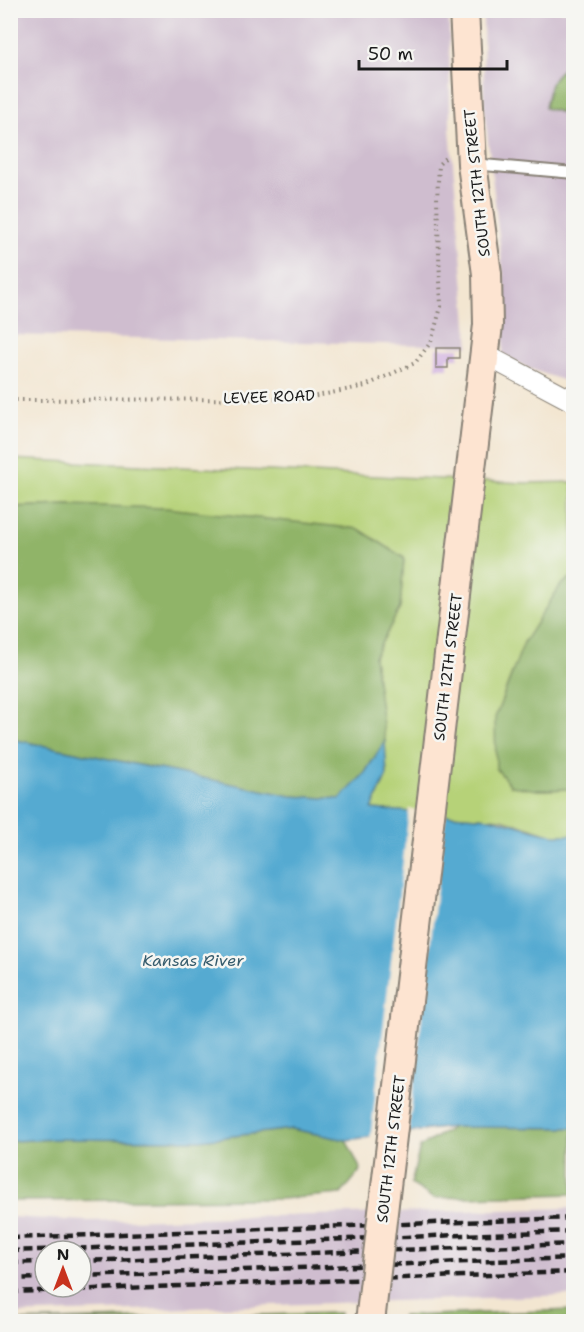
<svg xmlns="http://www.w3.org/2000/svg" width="584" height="1332" viewBox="0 0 584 1332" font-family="'Shantell Sans',sans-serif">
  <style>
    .industrial { fill: #cfbdcf; fill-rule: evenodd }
    .green { fill: #b6d278; stroke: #69774a; stroke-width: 1.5 }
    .forest { fill: #90b468; stroke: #566842; stroke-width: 1.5 }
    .water { fill: #55aad1; stroke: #386376; stroke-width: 1.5 }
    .pier { fill: #f3e6d1 }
    .building { fill: #ceaadf }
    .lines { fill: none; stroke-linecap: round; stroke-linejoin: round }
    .lane-casing { stroke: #888176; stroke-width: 14 }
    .street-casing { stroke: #888176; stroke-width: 22 }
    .secondary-casing { stroke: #888176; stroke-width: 32 }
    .path { stroke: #888176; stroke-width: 4; stroke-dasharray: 1.5 4.5; stroke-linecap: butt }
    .lane { stroke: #fff; stroke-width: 10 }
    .street { stroke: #fff; stroke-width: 20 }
    .secondary { stroke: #fde4d1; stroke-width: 28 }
    .rail { stroke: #1c1c1c; stroke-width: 4.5; stroke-dasharray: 9 4.5; stroke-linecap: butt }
    .secondary-bridge-casing { stroke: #888176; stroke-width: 32; stroke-linecap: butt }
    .secondary-bridge { stroke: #fde4d1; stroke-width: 28 }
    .labels { text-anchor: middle; stroke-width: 5; stroke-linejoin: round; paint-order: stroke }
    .street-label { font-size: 15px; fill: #1c1c1c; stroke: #f6f6f2 }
    .water-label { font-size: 16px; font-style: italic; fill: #365c6d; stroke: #f6f6f2 }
  </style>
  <rect width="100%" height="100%" fill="#f6f6f2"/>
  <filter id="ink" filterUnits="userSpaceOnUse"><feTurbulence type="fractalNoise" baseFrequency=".0167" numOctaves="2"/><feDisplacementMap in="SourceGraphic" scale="12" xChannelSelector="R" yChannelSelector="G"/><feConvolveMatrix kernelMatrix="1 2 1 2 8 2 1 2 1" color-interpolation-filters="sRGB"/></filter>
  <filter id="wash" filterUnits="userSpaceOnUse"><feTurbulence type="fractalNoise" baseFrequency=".008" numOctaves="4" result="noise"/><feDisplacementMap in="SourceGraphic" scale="24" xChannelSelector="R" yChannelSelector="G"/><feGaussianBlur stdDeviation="1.35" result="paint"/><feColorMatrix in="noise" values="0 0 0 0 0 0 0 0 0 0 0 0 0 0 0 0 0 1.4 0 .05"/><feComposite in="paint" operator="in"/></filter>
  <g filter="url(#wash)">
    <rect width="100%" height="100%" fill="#f3e6d1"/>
    <g class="industrial">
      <polygon points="11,10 449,11 450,129 469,346 11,335"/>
      <polygon points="483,11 573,11 573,65 568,66 545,108 573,116 573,384 528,368 503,354 505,289 484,105"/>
      <path d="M573 1208V1295L11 1314 10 1217 87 1221ZM45 1251H81V1287H45Z"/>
    </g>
    <polygon class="green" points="10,459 525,483 573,482 573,576 560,586 538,790 573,789 573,835 554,835 502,819 372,809 387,775 374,657 400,608 404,558 358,529 69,505 11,507"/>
    <g class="forest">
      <path d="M573 65V116L545 108C548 90 552 69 573 65Z"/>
      <polygon points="69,505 166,508 359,529 404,558 400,608 374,657 385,741 364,774 341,799 291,796 11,739 10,507"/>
      <polygon points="573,576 573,789 538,790 511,786 496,768 495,718 524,642 560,586"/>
      <polygon points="453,1127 573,1128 573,1194 433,1198 411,1184 420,1147"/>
      <polygon points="292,1129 346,1140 361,1170 341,1194 281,1199 11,1201 11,1141 57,1139 200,1140"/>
      <polygon points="573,1310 573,1321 400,1321 402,1316"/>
      <polygon points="340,1313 336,1322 12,1321"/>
    </g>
    <polygon class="water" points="11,739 291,796 340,799 364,774 385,741 387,775 372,809 490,818 554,835 573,835 573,1128 453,1127 346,1140 292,1129 200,1140 57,1139 11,1141"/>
    <polygon class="pier" points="409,809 446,812 408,1136 370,1140"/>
    <g id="blocks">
      <polygon class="building" points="436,348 459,348 459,358 448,358 448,368 436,368"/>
    </g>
  </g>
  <g filter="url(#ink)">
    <use href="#blocks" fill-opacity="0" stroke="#888176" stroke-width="1.5"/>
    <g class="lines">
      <g class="lane-casing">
        <polyline id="lane" points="473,164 574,173"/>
      </g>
      <g class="street-casing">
        <polyline id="street" points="484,354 574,402"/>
      </g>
      <g class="secondary-casing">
        <polyline id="secondary" points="464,10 472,164 487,274 488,325 479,401"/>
      </g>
      <polyline class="path" points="10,400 302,399 365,386 415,363 431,342 441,307 437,200 439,164 448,155"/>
      <use href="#lane" class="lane"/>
      <use href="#street" class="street"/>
      <use href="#secondary" class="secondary"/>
      <g class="rail">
        <polyline points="10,1238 574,1218"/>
        <polyline points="10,1251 574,1231"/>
        <polyline points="81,1261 574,1244"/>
        <polyline points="10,1263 45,1262"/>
        <polyline points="81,1276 574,1258"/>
        <polyline points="10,1279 45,1278"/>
        <polyline points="10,1292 574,1272"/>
      </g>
      <g class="secondary-bridge-casing">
        <polyline id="secondary-bridge" points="370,1322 479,401"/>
      </g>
      <use href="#secondary-bridge" class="secondary-bridge"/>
    </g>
  </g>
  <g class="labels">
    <g class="street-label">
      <text transform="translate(477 183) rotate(-96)" y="5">SOUTH 12TH STREET</text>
      <text transform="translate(269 397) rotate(-2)" y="5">LEVEE ROAD</text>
      <text transform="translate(448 667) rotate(-83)" y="5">SOUTH 12TH STREET</text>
      <text transform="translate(391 1149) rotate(-83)" y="5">SOUTH 12TH STREET</text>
    </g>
    <g class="water-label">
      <text x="193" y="966">Kansas River</text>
    </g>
  </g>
  <rect width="584" height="1332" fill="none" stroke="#f6f6f2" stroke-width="36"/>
  <g transform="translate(63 1269)"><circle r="28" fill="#f6f6f2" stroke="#9f9f9c" stroke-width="1.5"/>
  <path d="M0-4.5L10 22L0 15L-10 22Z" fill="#c8321e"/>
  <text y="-9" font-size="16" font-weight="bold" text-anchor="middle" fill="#1c1c1c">N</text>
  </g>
  <path d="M359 60v9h148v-9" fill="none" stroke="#1c1c1c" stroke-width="3"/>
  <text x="368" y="60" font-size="18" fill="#1c1c1c" stroke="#f6f6f2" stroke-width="4.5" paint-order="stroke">50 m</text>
</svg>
